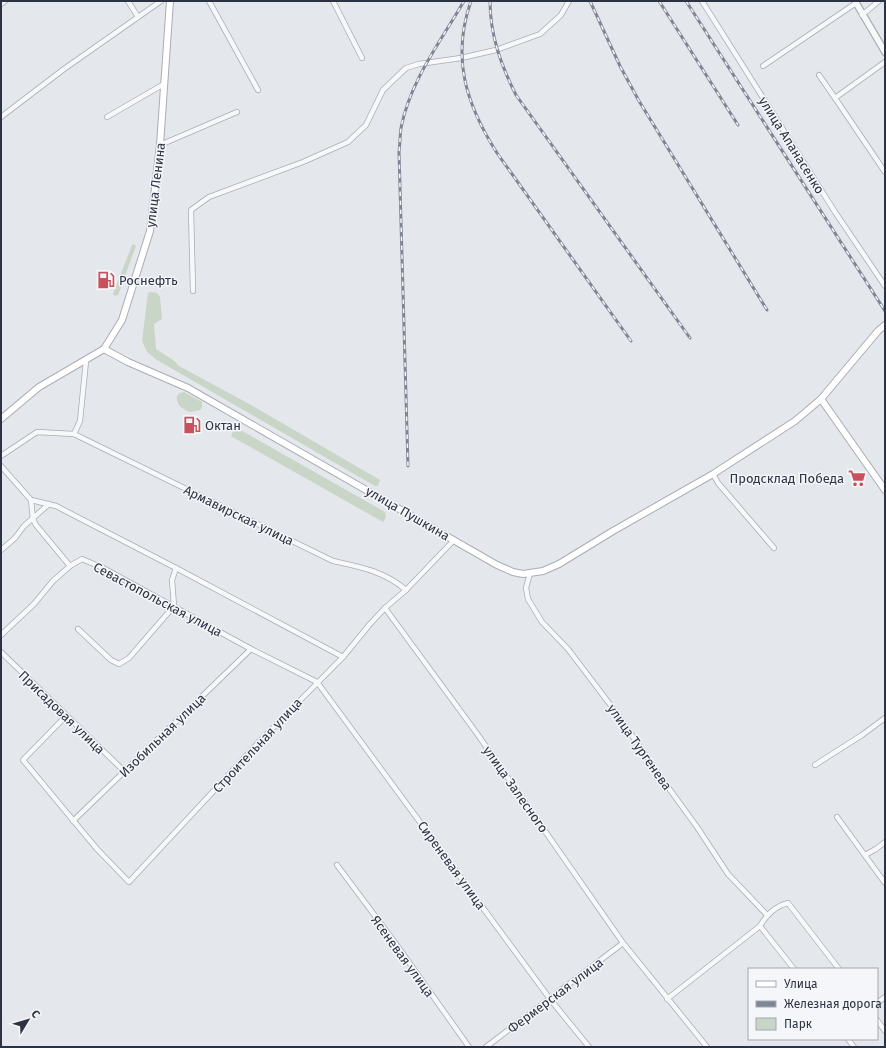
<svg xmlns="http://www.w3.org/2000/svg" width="886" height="1048" viewBox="0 0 886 1048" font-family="'Fira Sans',sans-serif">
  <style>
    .green { fill: #c9d5c6 }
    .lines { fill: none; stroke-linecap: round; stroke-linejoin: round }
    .minor-casing { stroke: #a9adb5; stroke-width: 6 }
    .tertiary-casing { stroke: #a9adb5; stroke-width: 8 }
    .secondary-casing { stroke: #a9adb5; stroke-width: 8 }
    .minor { stroke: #f7f8fa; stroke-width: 4.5 }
    .tertiary { stroke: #f7f8fa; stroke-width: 5.5 }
    .secondary { stroke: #fff; stroke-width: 6 }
    .rail-casing { stroke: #7f8594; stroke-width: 3 }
    .rail { stroke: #f4f6f9; stroke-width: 1.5; stroke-dasharray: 4.5; stroke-linecap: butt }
    .labels { text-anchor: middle; stroke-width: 3; stroke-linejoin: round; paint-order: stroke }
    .street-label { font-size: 13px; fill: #2d3343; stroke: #f4f6f9 }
    .poi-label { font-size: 13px; fill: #2d3343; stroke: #f4f6f9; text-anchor: start }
  </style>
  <rect width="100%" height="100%" fill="#e4e7eb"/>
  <g class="green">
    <polygon points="134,244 136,246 118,295 115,296 113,294 132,245"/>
    <polygon points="151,292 157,293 160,297 162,319 154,324 156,349 173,360 179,366 251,405 380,480 378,486 375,486 157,360 147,352 142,341 148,293"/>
    <path d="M184 392 202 402V408L200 410 190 412C182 409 176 405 177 396L180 393Z"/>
    <polygon points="237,428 385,512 386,517 383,522 231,436 234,429"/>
  </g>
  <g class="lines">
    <g class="minor-casing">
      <g id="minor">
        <polyline points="128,1 138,17"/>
        <polyline points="209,1 258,90"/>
        <polyline points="333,1 362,58"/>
        <polyline points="702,1 835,212 885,286"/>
        <polyline points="1,4 5,1"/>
        <polyline points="862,15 879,1"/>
        <polyline points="885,62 835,98 885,172"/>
        <polyline points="763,66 856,3"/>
        <polyline points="819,75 835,98"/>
        <polyline points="1,117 64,69 161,1"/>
        <polyline points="107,117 164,84"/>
        <polyline points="160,145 237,112"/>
        <polyline points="193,291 191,210 209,197 303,162 348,142 366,125 383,90 406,68 419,64 461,58 496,50 540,34 561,15 569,1"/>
        <path d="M86 361 80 421 74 434 333 561C360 567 384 571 406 590"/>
        <polyline points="1,456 37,432 74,434"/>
        <polyline points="1,466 31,500 56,506 176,568 343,657"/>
        <polyline points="713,474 718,483 774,548"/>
        <polyline points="31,500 33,519 36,525 70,566 82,559 103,568 251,649 317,682 550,999 589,1047"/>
        <polyline points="454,540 406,590 385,608 478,735 623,943 707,1047"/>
        <polyline points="1,550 15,538 24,526 49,504"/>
        <polyline points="530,573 526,588 528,599 542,622 568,649 615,711 665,783 697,827 728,874 767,915"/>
        <polyline points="78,629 111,660 119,664 129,658 174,606 172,580 176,568"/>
        <polyline points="1,635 34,604 53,581 70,566"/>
        <polyline points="1,652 124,771"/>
        <polyline points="66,716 23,760 97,849 129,882 259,742 343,657 370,624 385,608"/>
        <polyline points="815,765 862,735 885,718"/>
        <polyline points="837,817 885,883"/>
        <polyline points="73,821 251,649"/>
        <polyline points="865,855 876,849 885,842"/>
        <polyline points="337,865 396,944 469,1047"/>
        <polyline points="760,926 794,969"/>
        <path d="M667 999 760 926C767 914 775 906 788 903L839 969"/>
        <polyline points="877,1003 885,997"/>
        <polyline points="877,1020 885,1031"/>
        <polyline points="848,1039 854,1047"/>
        <polyline points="486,1047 623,943"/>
      </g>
    </g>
    <g class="tertiary-casing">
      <polyline id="tertiary" points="855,1 885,52"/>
    </g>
    <g class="secondary-casing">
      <g id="secondary">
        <polyline points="104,349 128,362 188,388 497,565 513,572 523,574 543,571 559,564 613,531 713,474 795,421 821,399 878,331 885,325"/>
        <polyline points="821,399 885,490"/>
        <polyline points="1,419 39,387 104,349 122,320 150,231 160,145 170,1"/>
      </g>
    </g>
    <use href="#minor" class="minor"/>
    <use href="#tertiary" class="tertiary"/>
    <use href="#secondary" class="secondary"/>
    <g class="rail-casing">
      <g id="rail">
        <path d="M471 1C451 58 466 104 497 153L631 341"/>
        <path d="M490 1C490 35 501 65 516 95L690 338"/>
        <polyline points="590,1 620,66 639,101 767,310"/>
        <polyline points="659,1 738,125"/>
        <polyline points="686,1 885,311"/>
        <path d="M408 466 399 152C400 144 400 136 401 128 410 81 441 41 464 1"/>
      </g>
    </g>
    <use href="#rail" class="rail"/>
  </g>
  <defs>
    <g id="fuel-bare" transform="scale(1.38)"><path d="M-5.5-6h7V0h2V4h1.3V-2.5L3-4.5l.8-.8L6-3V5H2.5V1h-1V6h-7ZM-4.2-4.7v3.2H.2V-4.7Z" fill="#c9515b" stroke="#f4f6f9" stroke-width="2.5" paint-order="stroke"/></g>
    <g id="supermarket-bare" transform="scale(1.38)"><path d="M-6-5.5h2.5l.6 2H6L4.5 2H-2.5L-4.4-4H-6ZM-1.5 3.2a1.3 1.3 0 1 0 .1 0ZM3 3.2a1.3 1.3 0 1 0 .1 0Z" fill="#c9515b" stroke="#f4f6f9" stroke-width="2.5" paint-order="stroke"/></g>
  </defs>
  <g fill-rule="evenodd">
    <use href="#fuel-bare" x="106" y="280"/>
    <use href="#fuel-bare" x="192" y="425"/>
    <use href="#supermarket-bare" x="857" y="478"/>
  </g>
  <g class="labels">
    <g class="street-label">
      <text transform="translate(792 145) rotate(58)" y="5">улица Апанасенко</text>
      <text transform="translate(155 185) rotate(-83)" y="5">улица Ленина</text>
      <text transform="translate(408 513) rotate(30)" y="5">улица Пушкина</text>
      <text transform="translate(239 515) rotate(26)" y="5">Армавирская улица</text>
      <text transform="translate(158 599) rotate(28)" y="5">Севастопольская улица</text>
      <text transform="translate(62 712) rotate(44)" y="5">Присадовая улица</text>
      <text transform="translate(162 735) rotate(-44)" y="5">Изобильная улица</text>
      <text transform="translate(257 745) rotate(-47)" y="5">Строительная улица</text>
      <text transform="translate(640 747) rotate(55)" y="5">улица Тургенева</text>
      <text transform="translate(516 789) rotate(55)" y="5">улица Залесного</text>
      <text transform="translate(452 865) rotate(54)" y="5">Сиреневая улица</text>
      <text transform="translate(403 956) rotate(54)" y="5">Ясеневая улица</text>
      <text transform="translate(555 995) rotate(-37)" y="5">Фермерская улица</text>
    </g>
    <g class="poi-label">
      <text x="119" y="285">Роснефть</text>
      <text x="205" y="430">Октан</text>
      <text x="844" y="483" text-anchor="end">Продсклад Победа</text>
    </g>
  </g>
  <rect width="886" height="1048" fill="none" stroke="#2d3343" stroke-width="4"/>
  <rect x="748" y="968" width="130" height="72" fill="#f4f6f9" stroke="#a4a8b0"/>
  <rect x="756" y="981" width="20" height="6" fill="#ffffff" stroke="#a4a8b0"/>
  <text x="784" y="988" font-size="12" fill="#2d3343">Улица</text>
  <rect x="756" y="1001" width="20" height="6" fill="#7f8594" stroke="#a4a8b0"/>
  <text x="784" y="1008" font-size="12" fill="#2d3343">Железная дорога</text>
  <rect x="756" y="1018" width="20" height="12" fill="#c9d5c6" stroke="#a4a8b0"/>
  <text x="784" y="1028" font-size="12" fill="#2d3343">Парк</text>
  <g transform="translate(28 1020) rotate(52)" stroke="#f4f6f9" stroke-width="3" paint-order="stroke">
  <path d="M0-3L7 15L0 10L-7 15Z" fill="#2d3343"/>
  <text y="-6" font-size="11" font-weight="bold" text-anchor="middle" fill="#2d3343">С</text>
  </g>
</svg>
